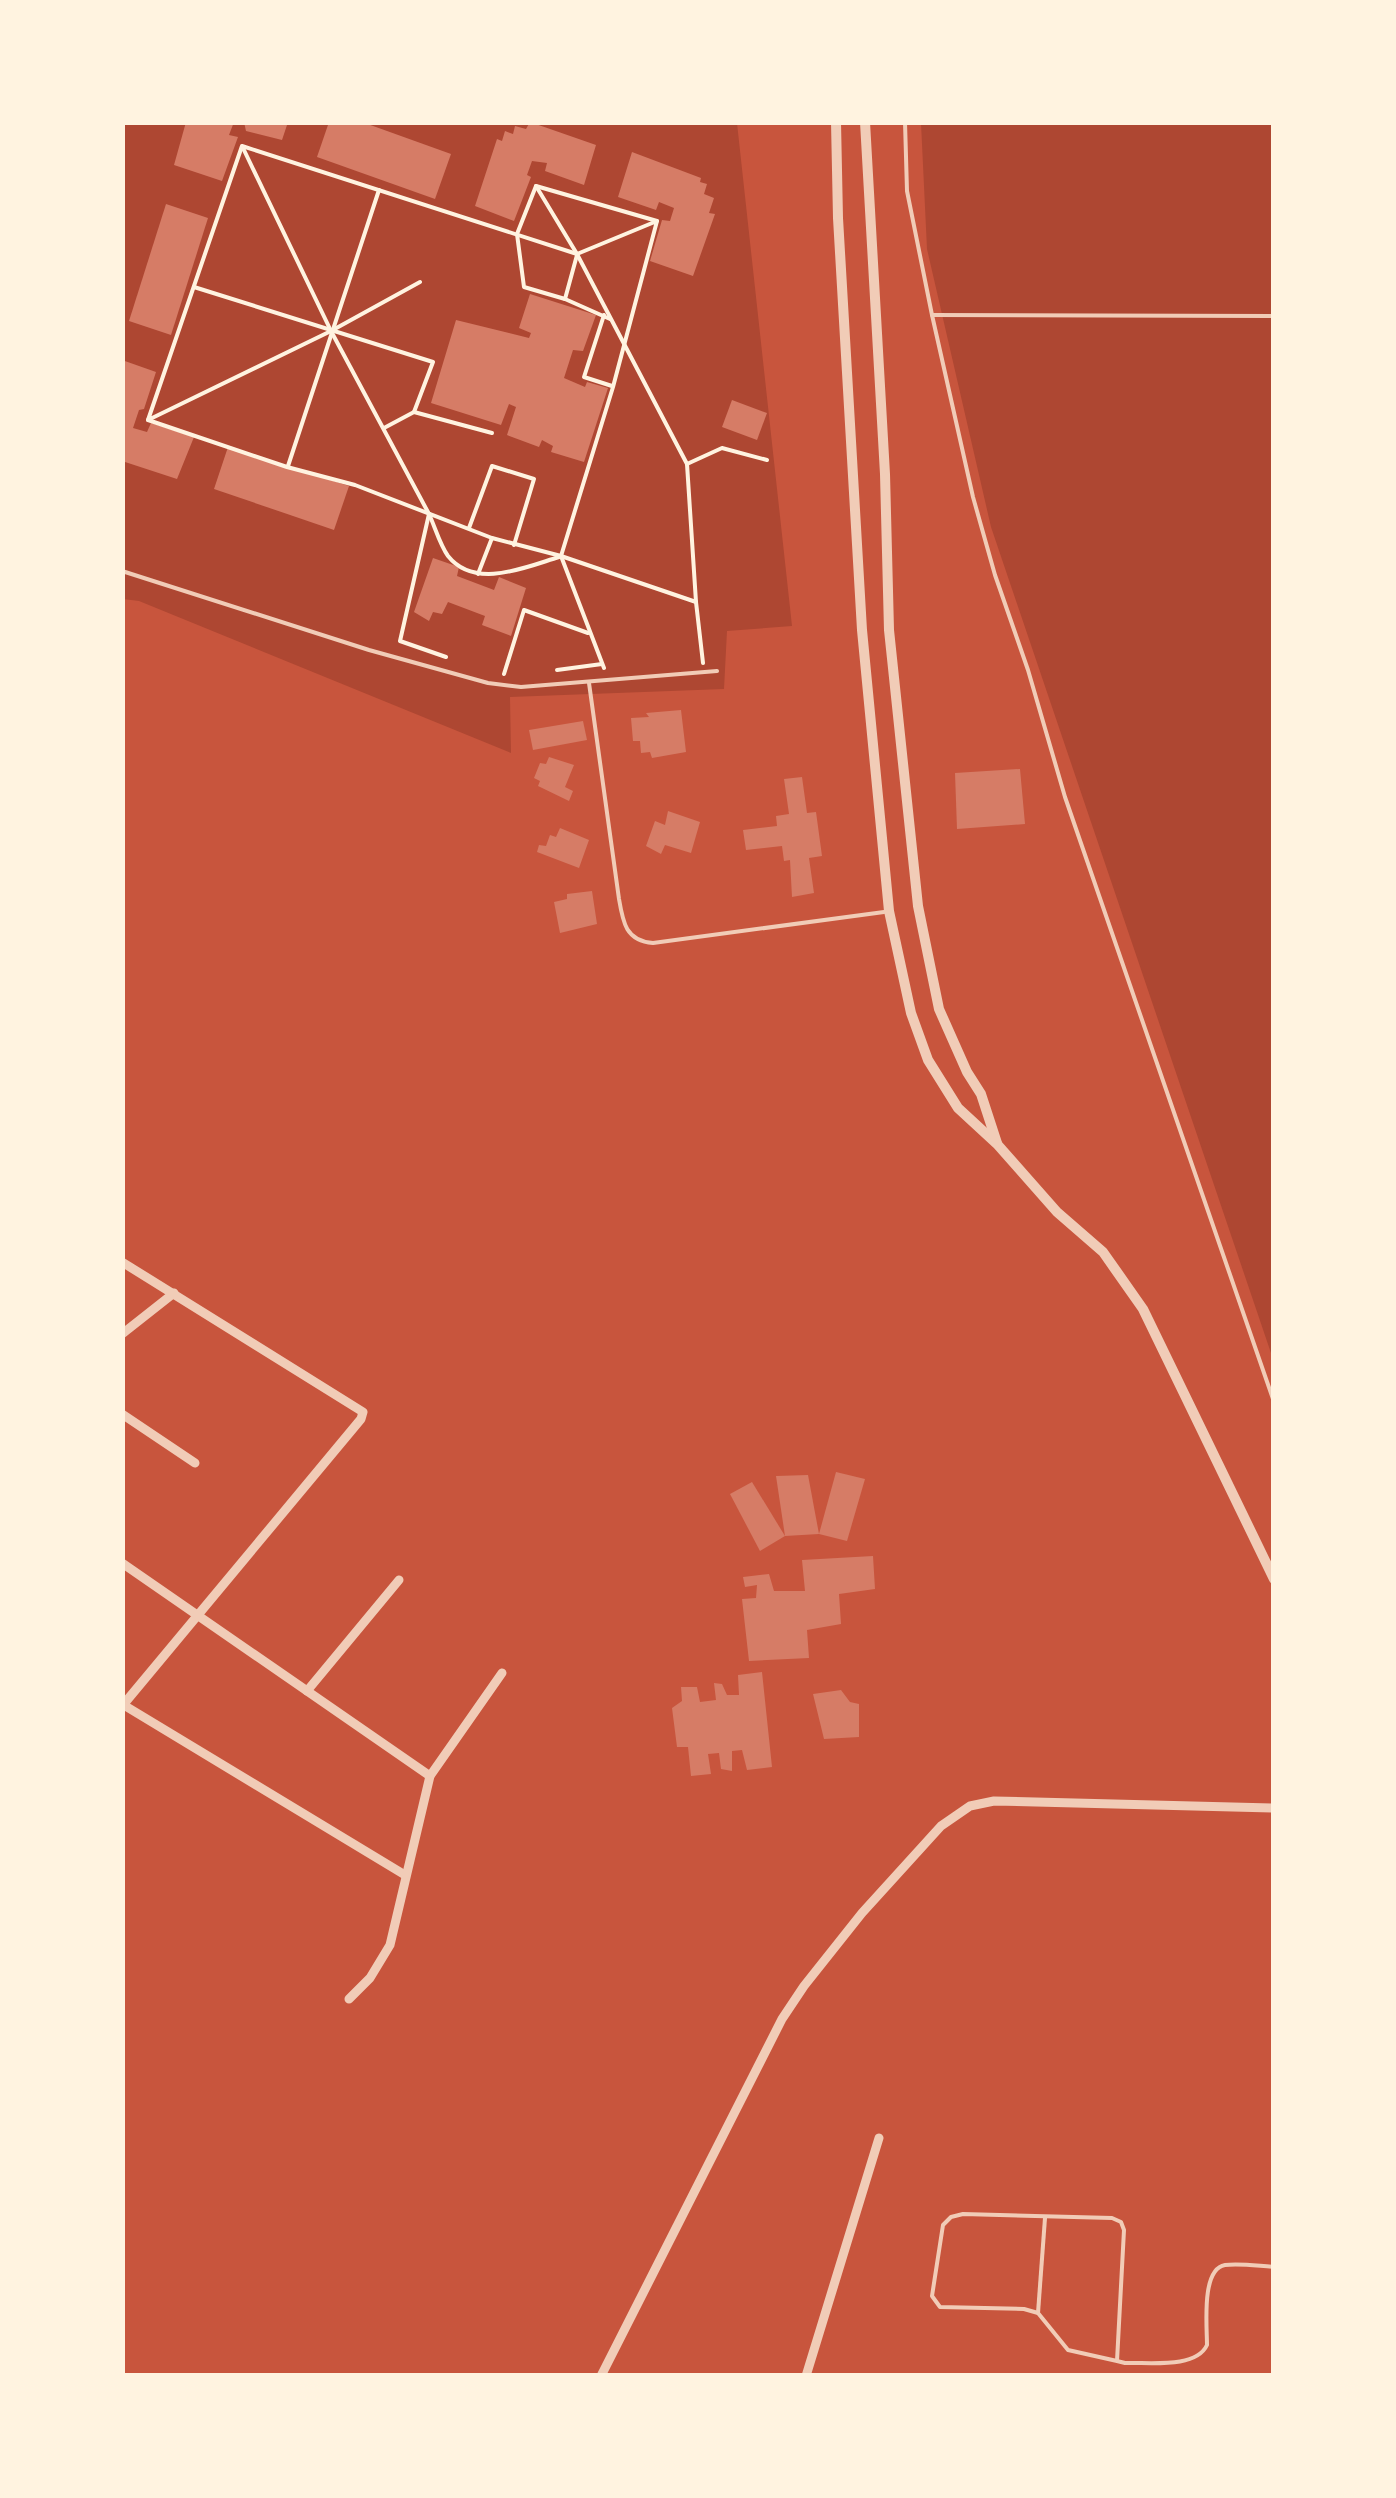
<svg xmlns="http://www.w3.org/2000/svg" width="1396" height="2498" viewBox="0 0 1396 2498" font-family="'PT Serif',serif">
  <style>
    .green { fill: #ae4732 }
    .building { fill: #d67c66 }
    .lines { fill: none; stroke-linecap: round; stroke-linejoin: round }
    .path { stroke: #fff3e0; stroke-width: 4 }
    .service { stroke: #f1ccb7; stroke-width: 4 }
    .minor { stroke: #f1ccb7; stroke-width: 9 }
    .tertiary { stroke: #f1ccb7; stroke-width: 10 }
  </style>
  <rect width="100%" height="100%" fill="#c8553d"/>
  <g class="green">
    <polygon points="123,123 737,123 792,626 727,631 724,689 510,697 511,753 139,601 123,599"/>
    <polygon points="921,123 1273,123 1273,1359 991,527 927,249"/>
  </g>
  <g class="building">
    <polygon points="186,122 234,122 229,135 238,137 222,181 174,165"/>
    <polygon points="244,122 288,122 282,140 246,131"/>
    <polygon points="329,122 362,122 451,154 435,199 317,157"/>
    <polygon points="530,122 596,145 584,185 545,171 547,163 532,161 527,175 531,177 514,221 475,206 497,139 502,141 505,131 513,134 515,126 526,129"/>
    <polygon points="632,152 701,178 700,182 707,184 704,194 714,198 709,213 715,214 693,276 650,261 662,220 670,221 674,208 659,202 656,210 618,197"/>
    <polygon points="166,204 208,218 171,335 129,321"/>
    <polygon points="530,294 596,315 583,351 573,350 564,378 585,387 587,382 608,388 584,462 551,452 553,446 542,440 539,447 507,435 516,407 509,404 501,425 431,403 456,320 529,338 531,333 519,328"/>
    <polygon points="122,360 156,372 144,409 139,410 133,428 147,432 151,423 194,437 177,479 122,461"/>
    <polygon points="732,400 767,413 757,440 722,427"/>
    <polygon points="228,447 349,486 334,530 214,489"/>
    <polygon points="433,558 459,567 457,576 494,590 499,577 526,588 511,636 482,625 485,616 448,602 442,614 433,612 429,621 414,612"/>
    <polygon points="681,710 686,752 652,758 650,752 641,753 640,741 633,741 631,718 649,717 646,713"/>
    <polygon points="583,721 587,740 533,750 529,730"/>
    <polygon points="549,757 574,765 565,787 573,791 569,801 538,786 540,781 534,778 540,763 546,764"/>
    <polygon points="1020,769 1025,824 957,829 955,773"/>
    <polygon points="802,777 807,813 816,812 822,856 809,858 814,893 792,897 790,860 784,861 782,846 746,850 743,830 777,826 776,816 789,814 784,779"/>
    <polygon points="668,811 700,822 691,853 665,845 661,854 646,846 655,821 665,825"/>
    <polygon points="560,828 589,840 579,868 537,852 539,845 546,846 550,835 556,837"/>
    <polygon points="592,891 597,924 560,933 554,902 567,899 567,894"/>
    <polygon points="836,1472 865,1479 847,1541 819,1534"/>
    <polygon points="808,1475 819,1534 785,1536 776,1476"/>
    <polygon points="752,1482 785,1536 760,1551 730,1494"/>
    <polygon points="873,1556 875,1589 839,1594 841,1624 807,1630 809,1658 749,1661 742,1599 756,1598 757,1585 745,1587 743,1577 769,1574 774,1591 805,1591 802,1560"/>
    <polygon points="762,1672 772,1767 747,1770 742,1750 732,1751 732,1771 721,1769 719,1753 708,1754 711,1774 691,1776 688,1747 677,1747 672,1708 682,1701 681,1687 697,1687 700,1702 716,1700 714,1683 722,1684 727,1695 739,1695 738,1675"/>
    <polygon points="841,1690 850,1702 859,1704 859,1737 824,1739 813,1694"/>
  </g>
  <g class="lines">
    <g class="path">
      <polyline points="243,148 331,331 429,514 400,641 446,657"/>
      <polyline points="536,186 577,254 687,464 696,602"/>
      <polyline points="420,282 331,331 148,420 242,146 577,254 657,221 613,387 561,556 604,668"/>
      <polyline points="194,287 433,362 414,412"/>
      <polyline points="565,299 577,255"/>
      <polyline points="604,315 584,377 612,386"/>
      <polyline points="610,319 565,299 524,287 517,234 536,186 657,221"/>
      <polyline points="148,420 287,467 355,485 492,538 561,556 696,602 703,663"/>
      <polyline points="384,428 414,412 492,433"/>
      <polyline points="687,464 722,448 767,460"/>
      <polyline points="288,466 379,190"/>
      <path d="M429 514C435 527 440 545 448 556 475 590 526 567 559 557"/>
      <polyline points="469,528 492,466 534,479 514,545"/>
      <polyline points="478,574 492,538"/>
      <polyline points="557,670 602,664"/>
      <polyline points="504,674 524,610 588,633"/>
    </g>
    <g class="service">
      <polyline points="905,122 907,191 932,315 973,497 995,575 1028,670 1065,797 1274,1402"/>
      <polyline points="932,315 1274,316"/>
      <polyline points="122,571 369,650 488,683 521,687 717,671"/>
      <path d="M589 683 619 899C623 923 626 941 653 943L884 912"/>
      <polyline points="1038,2313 1045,2218"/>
      <path d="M1117 2361 1124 2230 1121 2222 1112 2218 963 2214 951 2217 943 2225 932 2296 940 2307 1024 2309 1038 2313 1068 2350 1117 2361 1125 2363C1148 2362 1196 2369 1207 2345 1207 2326 1201 2269 1225 2265 1240 2263 1258 2266 1274 2267"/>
    </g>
    <g class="minor">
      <polyline points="122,1262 363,1412 361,1419 123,1705"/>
      <polyline points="122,1334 174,1293"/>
      <polyline points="122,1414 195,1463"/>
      <polyline points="122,1563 430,1776"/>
      <polyline points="307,1691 399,1580"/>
      <polyline points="122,1704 405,1875"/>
      <polyline points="349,1999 370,1978 390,1945 430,1776 502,1673"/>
      <polyline points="601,2376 782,2019 804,1986 862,1913 941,1826 970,1806 994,1801 1274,1808"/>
      <polyline points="806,2376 879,2138"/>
    </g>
    <g class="tertiary">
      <polyline points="836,122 838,218 862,630 889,911 911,1013 928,1060 958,1108 997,1144 1057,1212 1103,1252 1143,1309 1274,1579"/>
      <polyline points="865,122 885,474 889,630 918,906 939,1009 967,1072 981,1094 997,1143"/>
    </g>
  </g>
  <rect width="1396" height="2498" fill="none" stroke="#fff3e0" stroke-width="250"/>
</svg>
